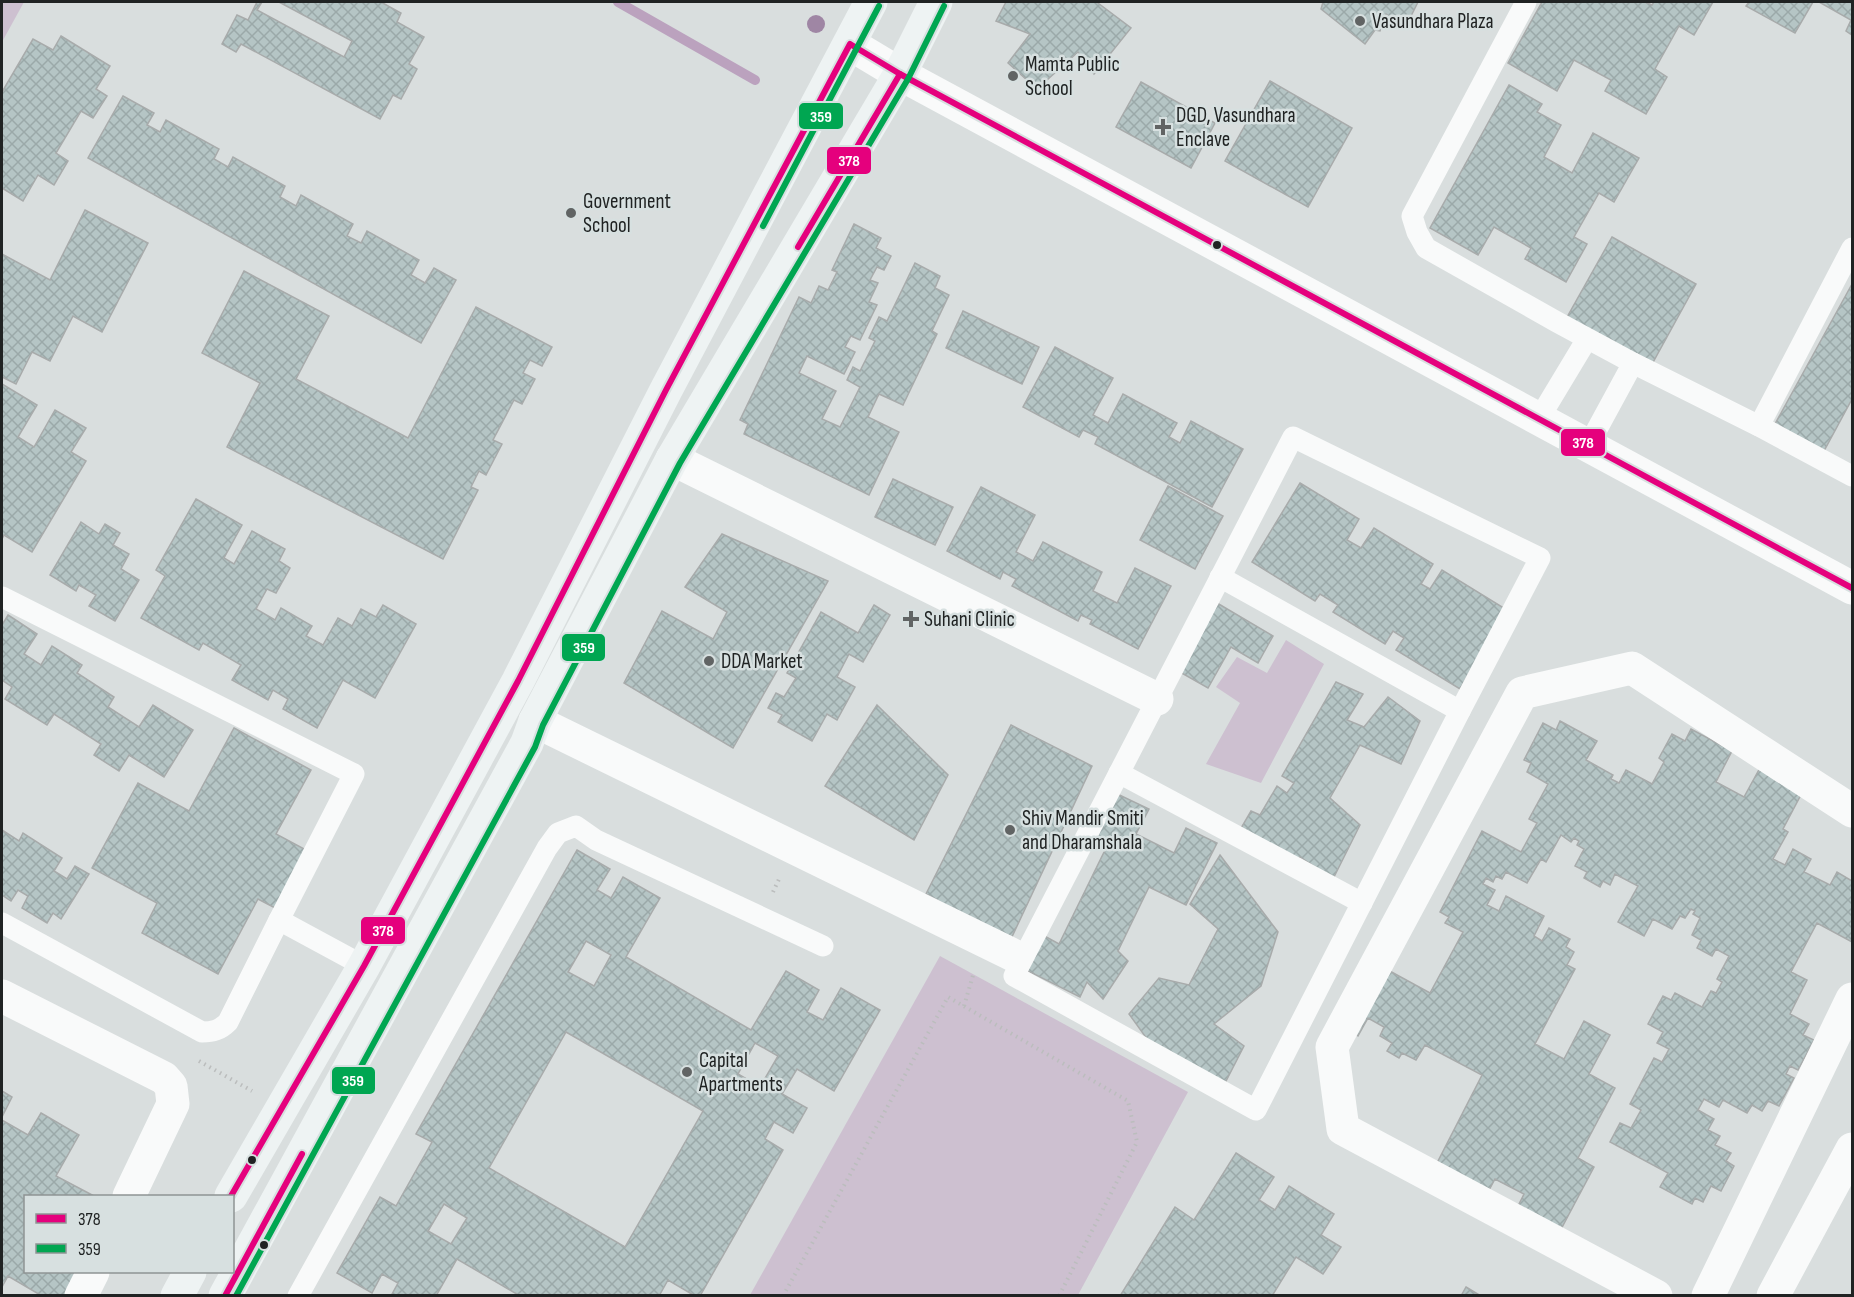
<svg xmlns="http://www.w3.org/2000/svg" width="1854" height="1297" viewBox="0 0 1854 1297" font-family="'Sofia Sans Condensed',sans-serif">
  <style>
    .green { fill: #cdc0d0 }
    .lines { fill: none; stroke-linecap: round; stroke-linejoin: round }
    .stream { stroke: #bba2be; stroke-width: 10 }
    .building { fill: url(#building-cross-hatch); stroke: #a8abab; stroke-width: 1.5; fill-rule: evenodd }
    .path { stroke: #bbbdbd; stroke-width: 4; stroke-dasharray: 1.5 4.5; stroke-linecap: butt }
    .lane { stroke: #f9fafa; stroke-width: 21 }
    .street { stroke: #f9fafa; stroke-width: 33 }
    .secondary { stroke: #eef3f3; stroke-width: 33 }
    .bus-1-casing { stroke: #d7e0e0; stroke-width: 10 }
    .bus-2-casing { stroke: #d7e0e0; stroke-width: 10 }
    .bus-1 { stroke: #e5007d; stroke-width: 6 }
    .bus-2 { stroke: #00a651; stroke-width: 6 }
    .tree { fill: #9f86a4 }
    .poi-dot { fill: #616464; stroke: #d7e0e0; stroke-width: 2 }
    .bus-dot { fill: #202323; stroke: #d7e0e0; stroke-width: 2 }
    .labels { text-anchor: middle; stroke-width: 5; stroke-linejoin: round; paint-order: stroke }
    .poi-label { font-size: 21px; fill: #202323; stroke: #d7e0e0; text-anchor: start }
    .line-badge { stroke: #d7e0e0; stroke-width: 2 }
    .badge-label { font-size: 16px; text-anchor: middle; font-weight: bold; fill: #fff }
  </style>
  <defs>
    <pattern id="building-cross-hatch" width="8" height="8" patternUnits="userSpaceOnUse" patternTransform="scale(1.5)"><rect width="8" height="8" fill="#b5c5c5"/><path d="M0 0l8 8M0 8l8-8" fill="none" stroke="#9ba9a9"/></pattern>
  </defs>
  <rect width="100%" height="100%" fill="#d9dede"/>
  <g class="green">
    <polygon points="2,2 24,2 2,42"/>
    <polygon points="1286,640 1324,664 1261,783 1206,764 1240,703 1216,687 1237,657 1267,673"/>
    <polygon points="940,956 1188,1092 1078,1295 750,1295"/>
  </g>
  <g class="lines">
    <polyline class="stream" points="618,2 755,80"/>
  </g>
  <g class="building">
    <polygon points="257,2 262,2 257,10 344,57 352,41 279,2 381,2 401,13 397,22 424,37 409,64 417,69 401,99 393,95 380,119 241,44 236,52 222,44 237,15 248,20"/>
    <polygon points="1006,2 1099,2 1098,3 1131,28 1094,74 1078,52 1037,89 1008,63 1030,34 996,21"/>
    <polygon points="1323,2 1418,2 1405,28 1386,14 1380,31 1375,30 1365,44 1321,9"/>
    <polygon points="1542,2 1645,2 1652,5 1654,2 1713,2 1694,35 1679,26 1655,69 1667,77 1646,114 1605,91 1611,80 1574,60 1557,91 1508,63"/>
    <polygon points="1749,2 1813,2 1795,33 1746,6"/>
    <polygon points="1819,2 1852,2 1852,35 1846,31 1851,20"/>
    <polygon points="61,36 110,66 96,89 107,96 93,118 81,111 56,153 68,161 54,185 38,175 23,201 2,188 2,92 33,39 53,50"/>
    <polygon points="1270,81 1352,128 1308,207 1225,161"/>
    <polygon points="1141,82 1215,123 1191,168 1116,127"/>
    <polygon points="1509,85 1542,104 1537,112 1561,125 1544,157 1572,173 1593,133 1639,158 1614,202 1599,193 1574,237 1587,244 1566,282 1525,259 1531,248 1494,227 1478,255 1430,228"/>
    <polygon points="123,96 154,113 147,125 160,132 166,120 219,149 214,159 228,167 233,157 285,186 280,197 296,206 301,195 353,224 347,236 361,243 367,231 419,260 411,275 425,283 434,268 456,280 421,343 88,158"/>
    <polygon points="85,210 148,243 102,332 73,316 50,361 32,352 16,384 2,377 2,254 50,280"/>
    <polygon points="854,224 881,238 876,248 891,256 884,270 877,267 870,280 878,283 869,302 877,305 860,340 851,336 845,347 855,352 844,374 807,356 799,373 836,391 822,419 840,427 860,387 847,380 853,367 860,371 875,341 869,338 879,317 887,321 915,263 940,276 935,288 949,295 932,331 937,334 903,405 879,394 868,417 899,432 869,495 744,434 748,424 740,420 799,297 811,303 819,286 828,290 837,272 832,270"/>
    <polygon points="1612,237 1696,284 1651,366 1566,319"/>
    <polygon points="244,271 329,316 296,379 408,438 476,307 552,347 542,366 530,360 523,373 535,379 522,404 514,400 493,440 502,444 486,475 479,471 471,487 478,490 443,559 227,447 260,383 202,353"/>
    <polygon points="1852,284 1852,399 1824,451 1775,424"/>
    <polygon points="963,311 1039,347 1022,384 946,348"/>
    <polygon points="1055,347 1113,378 1093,415 1108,423 1123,394 1177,423 1169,437 1180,443 1191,421 1243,449 1212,507 1095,444 1098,437 1083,430 1079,437 1023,407"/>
    <polygon points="2,384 37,405 18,437 34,447 55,410 86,428 71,452 86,461 32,552 4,535 2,539"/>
    <polygon points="893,479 953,507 935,545 875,517"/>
    <polygon points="1300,483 1359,519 1347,540 1361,548 1374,528 1433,564 1421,584 1430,589 1442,570 1507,610 1460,689 1396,650 1404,638 1393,631 1385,644 1333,612 1338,605 1320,594 1315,601 1252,562"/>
    <polygon points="1168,486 1223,516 1195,569 1140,540"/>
    <polygon points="981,487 1035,515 1016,552 1033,561 1043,542 1102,572 1093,591 1117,603 1135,568 1171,586 1138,649 1090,624 1092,620 1081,615 1078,621 1012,586 1016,579 1003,572 1000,579 947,551"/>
    <polygon points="196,499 242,525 224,558 234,564 252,531 285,549 279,561 290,568 276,593 267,589 256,609 275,620 281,608 312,626 306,636 323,645 338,618 352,626 361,609 376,617 383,605 416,624 375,698 343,680 317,728 283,709 288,699 273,690 268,700 232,680 241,665 203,643 199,650 141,618 165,576 156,570"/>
    <polygon points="81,522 99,534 105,524 120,533 113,545 129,554 121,569 139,580 115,621 89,606 96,595 79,585 76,591 50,575"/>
    <polygon points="722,534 828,581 733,748 624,683 662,611 713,639 727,612 685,587"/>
    <polygon points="1217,603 1273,636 1258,663 1231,647 1208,688 1178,671"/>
    <polygon points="874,605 890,615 863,662 849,654 837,677 855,687 837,720 827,714 812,741 778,722 782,715 768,708 776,693 784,697 796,678 787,673 821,612 858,633"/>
    <polygon points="8,615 37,634 24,654 41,665 52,646 82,665 77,673 114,697 108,707 139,727 153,705 193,730 164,777 129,755 119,771 94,755 101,744 54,714 47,725 5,699 12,687 2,680 2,625"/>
    <polygon points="1336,682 1363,694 1347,720 1364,727 1388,697 1420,721 1401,764 1360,745 1330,798 1360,825 1333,879 1300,857 1290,865 1237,835 1251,811 1260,815 1277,786 1287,793 1294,783 1282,776"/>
    <polygon points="877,705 948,775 914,840 825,786"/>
    <polygon points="1560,721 1597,741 1586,760 1613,775 1611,779 1619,783 1626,770 1652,784 1664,762 1659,758 1672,734 1685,741 1691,729 1732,751 1716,782 1744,797 1761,766 1804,789 1783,829 1788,832 1773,859 1785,865 1793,849 1811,859 1804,872 1830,885 1837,872 1852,881 1852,942 1817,923 1791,972 1807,980 1790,1014 1809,1024 1803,1035 1814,1040 1798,1070 1790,1066 1786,1074 1794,1078 1779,1106 1768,1101 1762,1111 1752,1105 1747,1113 1723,1100 1719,1107 1704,1099 1698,1110 1714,1119 1708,1130 1720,1136 1715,1145 1731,1153 1726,1161 1734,1166 1721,1191 1711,1186 1703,1202 1695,1198 1692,1204 1660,1187 1668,1173 1610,1142 1620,1123 1631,1128 1641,1110 1630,1104 1654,1058 1662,1062 1669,1049 1657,1043 1663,1032 1648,1024 1663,996 1671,1000 1675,993 1702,1007 1711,991 1716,993 1722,982 1717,979 1729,956 1716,949 1712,956 1697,948 1701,940 1692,935 1700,918 1693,914 1695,911 1691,909 1685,918 1680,916 1672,929 1653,919 1644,936 1618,922 1638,886 1615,874 1610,885 1603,881 1600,887 1584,878 1587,872 1575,866 1584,849 1577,845 1579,841 1574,838 1571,842 1561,835 1546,862 1541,859 1527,883 1506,872 1502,879 1496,876 1493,882 1486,878 1483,884 1495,890 1487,905 1499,911 1506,896 1544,916 1534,936 1542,941 1549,928 1570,939 1566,947 1574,952 1567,965 1575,969 1535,1044 1564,1059 1584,1021 1610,1035 1589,1074 1615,1088 1578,1158 1594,1167 1559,1233 1516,1210 1524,1194 1495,1179 1488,1192 1436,1165 1482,1075 1425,1045 1416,1060 1402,1053 1399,1058 1387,1051 1392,1043 1380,1036 1384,1027 1368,1018 1358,1036 1348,1029 1388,970 1430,993 1463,932 1445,923 1449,917 1440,912 1482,831 1521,852 1537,823 1529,819 1548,784 1527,772 1531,763 1524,760 1543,723 1556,730"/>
    <polygon points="1011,725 1092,766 1010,941 926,894"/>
    <polygon points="234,728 311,770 276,834 308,851 277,909 258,899 218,974 142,933 157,903 92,868 138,783 189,811"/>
    <polygon points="1111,791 1149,809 1136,834 1174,853 1186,828 1217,843 1186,905 1149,887 1118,951 1128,961 1103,999 1087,982 1080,997 1024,969 1041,934 1059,944 1105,850 1087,841"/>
    <polygon points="2,830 19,841 23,833 62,858 54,871 67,879 75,866 89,874 61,919 53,913 47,923 22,908 28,896 18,890 11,901 2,895"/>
    <path d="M577 850 610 869 597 890 611 898 623 877 660 898 626 957 751 1030 786 971 819 990 807 1012 823 1020 841 988 880 1010 834 1091 797 1069 782 1094 807 1108 793 1133 774 1122 765 1139 783 1150 700 1296H695L668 1280 659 1296H520L457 1259 436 1296H391L398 1283 382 1274 372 1293 337 1273 380 1197 396 1206 432 1142 416 1134ZM586 941 611 955 594 986 568 972ZM566 1032 703 1111 625 1247 489 1168ZM755 1043 778 1056 760 1087 738 1074ZM444 1204 467 1218 451 1244 428 1231Z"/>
    <polygon points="1220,855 1278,932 1261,986 1214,1024 1244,1046 1223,1087 1155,1050 1129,1014 1159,978 1189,985 1218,929 1190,904"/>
    <polygon points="2,1091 12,1097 2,1117"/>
    <polygon points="41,1113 79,1135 56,1176 94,1196 26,1196 26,1272 86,1272 73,1296 42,1296 8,1276 2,1287 2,1120 28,1135"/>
    <polygon points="1236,1153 1274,1177 1259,1200 1275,1210 1289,1186 1334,1214 1321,1235 1341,1247 1323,1274 1296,1257 1272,1296 1120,1296 1175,1207 1194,1220"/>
    <polygon points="1466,1287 1481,1296 1461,1296"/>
  </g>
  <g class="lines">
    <g class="path">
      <polyline points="773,892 780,877"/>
      <polyline points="964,1006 974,972"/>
      <polyline points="199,1061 252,1091"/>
      <polyline points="783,1296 948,997 1128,1101 1137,1142 1059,1296"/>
    </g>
    <g class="lane">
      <polyline points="1526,2 1412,216 1417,232 1426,248 1557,322 1633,363 1589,444"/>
      <polyline points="1633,363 1759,426 1852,476"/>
      <polyline points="1540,417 1587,339"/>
      <polyline points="1759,426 1852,248"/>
      <polygon points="1293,437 1540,558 1460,711 1256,1110 1014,976"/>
      <polyline points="1220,577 1460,711"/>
      <polyline points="2,597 354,774 279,920 364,966"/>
      <polyline points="1119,773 1362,903"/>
      <path d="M2 923 202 1032C213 1032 220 1030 228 1022L279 920"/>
      <polyline points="298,1296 547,848 558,833 576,826 596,840 823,946"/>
    </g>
    <g class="street">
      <polyline points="850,44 900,74 1852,588"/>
      <polyline points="672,459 1157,699"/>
      <polyline points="535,721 1013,955"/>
      <polyline points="2,996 164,1078 171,1086 173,1104 129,1196"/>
      <polyline points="81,1296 93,1272"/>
      <polyline points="1656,1296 1343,1129 1332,1047 1522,693 1632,668 1852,811"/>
      <polyline points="1708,1296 1852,999"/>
      <polyline points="1773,1296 1852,1149"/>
    </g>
    <g class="secondary">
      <polyline points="231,1196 364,966 518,681 666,390 871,2"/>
      <polyline points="177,1296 190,1272"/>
      <polyline points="225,1296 527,743 535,721 672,459 900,74 936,2"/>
    </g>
    <g class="bus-1-casing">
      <g id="bus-1">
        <polyline points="798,247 900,74"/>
        <polyline points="231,1196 364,966 518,681 666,390 850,44 900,74 1852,588"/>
        <polyline points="225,1296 302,1154"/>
      </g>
    </g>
    <g class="bus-2-casing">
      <g id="bus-2">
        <polyline points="763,226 879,6"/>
        <polyline points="236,1296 535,747 543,725 680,463 908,79 944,6"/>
      </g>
    </g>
    <use href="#bus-1" class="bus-1"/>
    <use href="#bus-2" class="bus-2"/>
  </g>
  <circle class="tree" cx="816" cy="24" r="9"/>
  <g class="poi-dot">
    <circle cx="1360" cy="21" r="6"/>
    <circle cx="1013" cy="76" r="6"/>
    <path d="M1160 118h6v6h6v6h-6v6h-6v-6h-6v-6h6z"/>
    <circle cx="571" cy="213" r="6"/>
    <path d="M908 610h6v6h6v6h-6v6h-6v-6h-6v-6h6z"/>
    <circle cx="709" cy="661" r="6"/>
    <circle cx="1010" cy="830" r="6"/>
    <circle cx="687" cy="1072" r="6"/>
  </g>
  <g class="bus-dot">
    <circle cx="1217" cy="245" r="5"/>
    <circle cx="252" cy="1160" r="5"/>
    <circle cx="264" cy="1245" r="5"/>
  </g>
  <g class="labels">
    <g class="poi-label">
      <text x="1372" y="28">Vasundhara Plaza</text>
      <text x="1025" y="71">Mamta Public<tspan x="1025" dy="24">School</tspan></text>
      <text x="1176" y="122">DGD, Vasundhara<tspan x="1176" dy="24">Enclave</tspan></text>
      <text x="583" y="208">Government<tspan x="583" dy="24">School</tspan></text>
      <text x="924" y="626">Suhani Clinic</text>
      <text x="721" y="668">DDA Market</text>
      <text x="1022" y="825">Shiv Mandir Smiti<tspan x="1022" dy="24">and Dharamshala</tspan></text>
      <text x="699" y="1067">Capital<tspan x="699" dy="24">Apartments</tspan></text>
    </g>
  </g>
  <g class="line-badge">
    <rect x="798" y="102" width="46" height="28" rx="6" fill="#00a651"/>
    <rect x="826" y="146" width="46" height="29" rx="6" fill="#e5007d"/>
    <rect x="1560" y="428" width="46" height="29" rx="6" fill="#e5007d"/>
    <rect x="561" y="633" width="45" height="29" rx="6" fill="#00a651"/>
    <rect x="360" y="916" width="46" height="29" rx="6" fill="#e5007d"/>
    <rect x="331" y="1066" width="45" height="29" rx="6" fill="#00a651"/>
  </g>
  <g class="badge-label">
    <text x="821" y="122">359</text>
    <text x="849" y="166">378</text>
    <text x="1583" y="448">378</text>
    <text x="584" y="653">359</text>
    <text x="383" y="936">378</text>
    <text x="353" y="1086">359</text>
  </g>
  <rect width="1854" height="1297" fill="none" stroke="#202323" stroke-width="6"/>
  <rect x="24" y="1195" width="210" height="78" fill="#d7e0e0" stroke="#8e9494" stroke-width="1.5"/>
  <rect x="36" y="1214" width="30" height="9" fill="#e5007d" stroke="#8e9494" stroke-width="1.5"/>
  <text x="78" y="1225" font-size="18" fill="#202323">378</text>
  <rect x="36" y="1244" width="30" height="9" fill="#00a651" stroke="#8e9494" stroke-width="1.5"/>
  <text x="78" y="1255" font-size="18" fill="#202323">359</text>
</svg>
